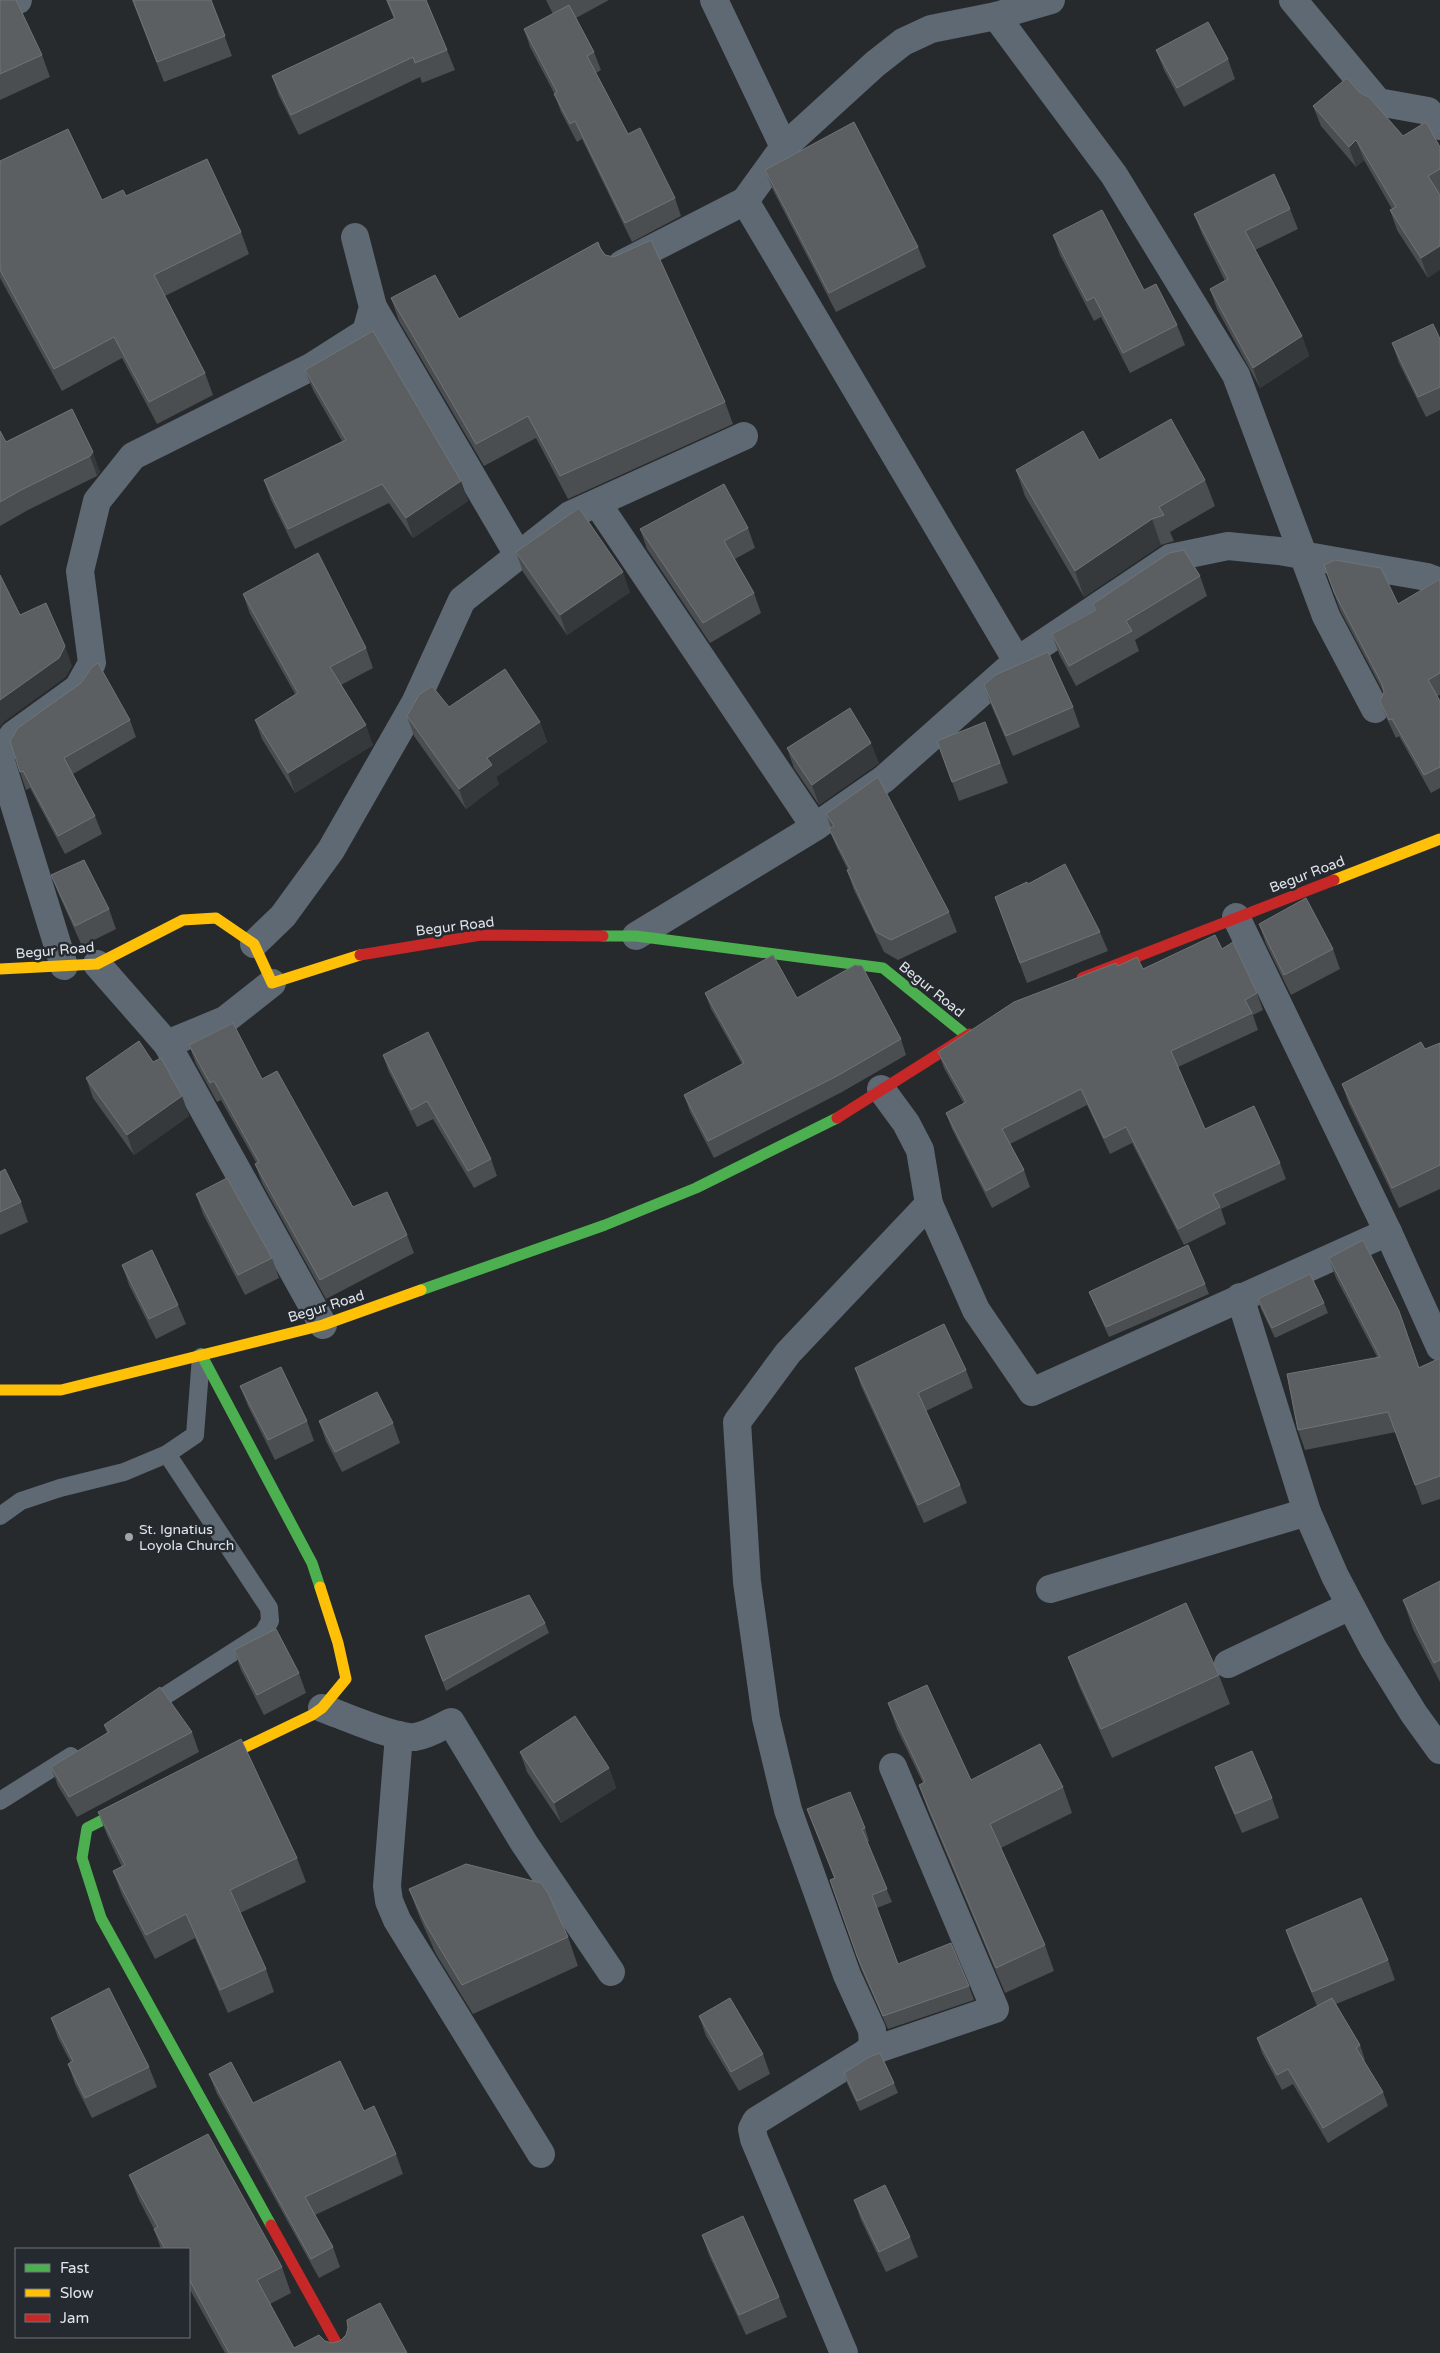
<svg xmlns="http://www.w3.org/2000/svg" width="1440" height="2353" viewBox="0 0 1440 2353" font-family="'Varela Round',sans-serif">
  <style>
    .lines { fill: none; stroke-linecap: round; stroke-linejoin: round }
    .lane { stroke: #5e6973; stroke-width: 18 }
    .street { stroke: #5e6973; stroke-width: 28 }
    .fast { stroke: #4caf50; stroke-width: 11 }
    .slow { stroke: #ffc107; stroke-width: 11 }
    .jam { stroke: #c62828; stroke-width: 11 }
    .wall { fill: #4b4e51 }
    .shaded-wall { fill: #36393b }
    .building { fill: #5c5f61; stroke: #717476 }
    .poi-dot { fill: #a1a4a8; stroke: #242a2f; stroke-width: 2 }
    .labels { text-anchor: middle; stroke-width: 5; stroke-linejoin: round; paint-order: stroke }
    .street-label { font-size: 14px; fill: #e2e6ea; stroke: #242a2f }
    .poi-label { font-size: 14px; fill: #e2e6ea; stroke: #242a2f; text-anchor: start }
  </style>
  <rect width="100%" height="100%" fill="#272a2c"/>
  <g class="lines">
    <g class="lane">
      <polyline points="0,1516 21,1501 60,1488 124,1472 167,1454 195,1435 201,1357"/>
      <polyline points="146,1708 263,1633 270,1621 269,1608 167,1454"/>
      <polyline points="0,1801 71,1756"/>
    </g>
    <g class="street">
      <polyline points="714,0 784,147 745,201 1017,661"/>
      <polyline points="1293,0 1378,102 1428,111 1440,126"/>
      <polyline points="0,5 18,0"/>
      <polyline points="996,16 1114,175 1236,375 1326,616 1375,709"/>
      <polyline points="784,147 875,64 903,42 931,29 996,16 1051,0"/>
      <polyline points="622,264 745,201"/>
      <polyline points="373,307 518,555"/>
      <polyline points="597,503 815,827"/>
      <polyline points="0,756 13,735 78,688 92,663 80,571 97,501 133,456 311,367 366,332 373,307 355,237"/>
      <polyline points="0,758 64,966"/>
      <polyline points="1236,917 1388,1232 1440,1347"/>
      <polyline points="636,936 815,827 884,779 1017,661 1170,558 1228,546 1279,551 1427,577 1440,582"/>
      <polyline points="254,944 283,916 331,850 415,703 462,600 570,515 744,436"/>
      <polyline points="97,964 167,1044 323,1325"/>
      <polyline points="167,1044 225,1020 272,983"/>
      <polyline points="929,1204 976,1310 1032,1392 1388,1232"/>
      <polyline points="1240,1297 1307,1512 1335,1576 1373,1648 1414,1714 1440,1750"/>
      <polyline points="1050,1589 1307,1512"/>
      <polyline points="1228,1664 1350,1606"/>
      <path d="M322 1708C344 1716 395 1739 415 1737 428 1735 439 1728 451 1722L524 1843 611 1972"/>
      <polyline points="399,1735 387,1886 389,1901 397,1920 541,2154"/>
      <polyline points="866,2053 873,2045 872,2030 847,1975 788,1810 766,1718 747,1582 737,1422 788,1353 929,1204 920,1150 906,1123 881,1089"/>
      <polyline points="844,2353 754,2139 752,2129 756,2121 866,2053 995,2009 893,1767"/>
    </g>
    <g class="fast">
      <polyline points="603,936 636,936 883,968 967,1036"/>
      <polyline points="421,1290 605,1225 696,1188 837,1118"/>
      <polyline points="201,1354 312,1563 320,1587"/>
      <polyline points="134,1804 87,1828 82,1858 101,1918 271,2225"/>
    </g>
    <g class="slow">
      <polyline points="1334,880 1440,839"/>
      <polyline points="0,969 97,964 183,920 216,918 254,944 272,983 360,955"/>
      <polyline points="0,1390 61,1390 323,1325 421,1290"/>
      <polyline points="212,1763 312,1715 322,1708 346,1679 338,1643 320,1587"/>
    </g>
    <g class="jam">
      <polyline points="360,955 481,935 603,936"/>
      <polyline points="1082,978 1334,880"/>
      <polyline points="837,1118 970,1034"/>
      <polyline points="271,2225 342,2353"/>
    </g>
  </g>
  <g class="wall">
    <polygon points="0,0 42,55 50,77 0,100"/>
    <polygon points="132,0 211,0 232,56 164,82"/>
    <polygon points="386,0 426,0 447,50 455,70 422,83 420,77 299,135 279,96 272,76 394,19"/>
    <polygon points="546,0 609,0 576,18 594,52 601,70 596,73 628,134 675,198 681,216 632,242 582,139 577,142 561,112 554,93 530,47 524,29 553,14"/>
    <polygon points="1156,50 1228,59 1235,79 1184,107 1164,70"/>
    <polygon points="1359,92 1403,136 1440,147 1440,193 1439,193 1428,278 1397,230 1390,210 1392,209 1364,160 1356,167 1321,126 1313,106"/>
    <polygon points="0,161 102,200 126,196 241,232 249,254 165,296 205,373 213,395 157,424 122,358 62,391 0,278"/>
    <polygon points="765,170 918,247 926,267 836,312 773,190"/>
    <polygon points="1290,209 1298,229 1255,250 1302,336 1309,356 1260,388 1217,309 1210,289 1225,281 1202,234 1194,214"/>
    <polygon points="1053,235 1144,290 1177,325 1185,345 1130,373 1101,317 1094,321 1060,255"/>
    <polygon points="598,242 602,250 725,402 733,424 568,499 536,438 484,466 399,321 391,298 459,319"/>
    <polygon points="1440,339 1440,410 1426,417 1399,363 1392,343"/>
    <polygon points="305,370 461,481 468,501 413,538 389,503 295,549 271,500 264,480 342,441 313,390"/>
    <polygon points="72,409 100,472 97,476 28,510 0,526 0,431 6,442"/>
    <polygon points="1099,460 1205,480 1215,506 1170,532 1174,541 1161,545 1084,597 1025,496 1016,470"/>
    <polygon points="748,528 755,548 735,559 754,593 761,613 710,643 647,549 640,529"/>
    <polygon points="516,552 630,592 567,635 523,572"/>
    <polygon points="1324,565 1398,604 1440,579 1440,695 1437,696 1440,701 1440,788 1431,793 1399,736 1396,738 1387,719 1380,701 1384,693 1340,610"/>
    <polygon points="1200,576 1207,596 1135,640 1139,651 1076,686 1059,654 1052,634 1095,610 1093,604"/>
    <polygon points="243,594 366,648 373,668 341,685 373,745 295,793 262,739 255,720 295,694 250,614"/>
    <polygon points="984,685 1073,707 1080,727 1013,756 991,705"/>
    <polygon points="449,707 540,722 547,742 496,777 499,784 466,809 414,736 407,716"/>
    <polygon points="130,720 136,737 73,774 95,816 102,834 65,854 30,788 26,790 20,772"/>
    <polygon points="985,722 1008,783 959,801 937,741"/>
    <polygon points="787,748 879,763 819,805 794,768"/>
    <polygon points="826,814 949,912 957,932 898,960 884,952 854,890 847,870 848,870 837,848 829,829 831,828"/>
    <polygon points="51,875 109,909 116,929 82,946 59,895"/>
    <polygon points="1028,884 1100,932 1108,951 1027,983 995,897"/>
    <polygon points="1259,924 1333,949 1340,969 1291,995 1266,944"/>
    <polygon points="1222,949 1257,993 1263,1010 1253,1015 1258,1030 1178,1067 1205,1129 1280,1163 1286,1179 1221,1209 1226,1224 1184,1245 1132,1143 1110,1154 1087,1105 1010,1144 1024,1170 1030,1187 992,1208 952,1129 946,1113 964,1104 944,1068 938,1052 1118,966 1143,969"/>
    <polygon points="705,993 797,998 901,1039 906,1055 842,1092 714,1158 690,1112 684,1095 742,1064 711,1009"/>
    <polygon points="1440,1043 1440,1189 1399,1208 1349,1104 1342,1084"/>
    <polygon points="189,1045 262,1079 353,1207 407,1235 414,1253 326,1299 262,1183 255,1164 257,1164 221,1100 217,1102 196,1064"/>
    <polygon points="383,1055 491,1159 497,1176 474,1188 433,1119 417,1127 389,1072"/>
    <polygon points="153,1062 182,1096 189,1116 134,1155 93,1098 86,1078"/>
    <polygon points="0,1172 21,1202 28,1222 0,1235"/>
    <polygon points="196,1194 272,1258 279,1278 245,1295 203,1214"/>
    <polygon points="1329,1258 1419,1367 1440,1358 1440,1499 1422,1505 1396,1432 1305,1450 1298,1430 1377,1357 1336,1278"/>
    <polygon points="122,1265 178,1305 186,1324 156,1339 129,1285"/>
    <polygon points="1205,1284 1209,1294 1109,1337 1093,1302 1089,1292"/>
    <polygon points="1258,1299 1324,1303 1328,1313 1275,1338 1261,1309"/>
    <polygon points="855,1368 966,1370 973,1388 926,1411 960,1485 967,1503 924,1523 861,1386"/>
    <polygon points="240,1386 307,1421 314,1441 275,1460 248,1406"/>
    <polygon points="319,1421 393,1423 400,1443 342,1472 326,1441"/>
    <polygon points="1440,1581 1440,1682 1413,1629 1403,1600"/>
    <polygon points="545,1623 549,1633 446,1691 425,1636"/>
    <polygon points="234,1650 299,1673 306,1693 264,1715 241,1670"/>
    <polygon points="1068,1657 1219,1675 1230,1704 1112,1758 1079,1686"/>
    <polygon points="888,1703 971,1780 1063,1787 1072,1813 1001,1848 1045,1945 1054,1971 1005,1993 928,1810 919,1785 923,1783 897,1729"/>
    <polygon points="104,1725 192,1732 199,1752 77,1817 58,1786 51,1767 107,1733"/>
    <polygon points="520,1752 609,1768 616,1788 561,1823 527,1772"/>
    <polygon points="1215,1767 1272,1798 1279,1818 1242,1833 1222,1787"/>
    <polygon points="807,1809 865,1828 869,1841 867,1842 892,1902 877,1908 898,1964 969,1986 974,2000 888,2029 861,1969 830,1880 834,1878"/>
    <polygon points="98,1812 297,1858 306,1882 240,1913 266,1969 274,1992 228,2013 195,1938 155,1959 122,1895 113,1871 122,1867 107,1835"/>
    <polygon points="409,1889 568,1937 578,1966 473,2014 436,1954 420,1918"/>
    <polygon points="1286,1930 1388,1960 1395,1980 1336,2004 1360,2045 1365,2060 1364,2061 1383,2092 1388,2106 1328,2143 1293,2084 1282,2090 1262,2053 1257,2038 1317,2006 1293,1950"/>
    <polygon points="699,2016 763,2054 770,2074 739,2091 706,2036"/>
    <polygon points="51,2018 149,2067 157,2087 92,2118 75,2084 68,2064 71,2063 58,2038"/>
    <polygon points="844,2073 894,2083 898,2093 860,2111 847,2083"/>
    <polygon points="209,2074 253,2103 364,2111 396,2154 403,2174 315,2215 333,2247 340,2267 319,2278 217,2094"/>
    <polygon points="129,2175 282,2267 291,2293 270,2304 294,2348 325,2341 332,2343 407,2353 225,2353 189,2288 189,2249 161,2249 154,2229 139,2200"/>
    <polygon points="854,2200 910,2237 918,2257 886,2272 861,2220"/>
    <polygon points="702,2235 779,2297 787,2317 746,2335 709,2255"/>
  </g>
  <g class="shaded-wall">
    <polygon points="1356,140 1364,160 1356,167 1349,147"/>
    <polygon points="1440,246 1440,270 1428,278 1421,258"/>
    <polygon points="1302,336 1309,356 1260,388 1253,368"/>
    <polygon points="93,452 100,472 97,476 90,456"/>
    <polygon points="461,481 468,501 413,538 406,518"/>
    <polygon points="1152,519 1161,545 1084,597 1075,571"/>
    <polygon points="623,572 630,592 567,635 560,615"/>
    <polygon points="65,646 72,666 66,677 4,722 0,727 0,700"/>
    <polygon points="540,722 547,742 496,777 499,784 466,809 459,789 487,758"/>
    <polygon points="366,725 373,745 295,793 288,773"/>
    <polygon points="871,743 879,763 819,805 812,785"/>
    <polygon points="182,1096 189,1116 134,1155 127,1135"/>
    <polygon points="609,1768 616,1788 561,1823 554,1803"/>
  </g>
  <g class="building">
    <polygon points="0,0 16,0 42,55 0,74"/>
    <polygon points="133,0 211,0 225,36 157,62"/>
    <polygon points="387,0 426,0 447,50 415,63 413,57 291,115 272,76 395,18"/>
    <polygon points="569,5 594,52 587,56 628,134 640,128 675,198 625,223 575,121 570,124 554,94 557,92 524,29"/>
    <polygon points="1208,22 1228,59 1177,88 1156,50"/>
    <polygon points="1347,78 1359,92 1370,98 1403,136 1426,122 1440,147 1440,169 1428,176 1440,195 1440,246 1421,258 1390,210 1396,207 1356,140 1349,147 1313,106"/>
    <polygon points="854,122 918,247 829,293 765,170"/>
    <polygon points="68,129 102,200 123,190 126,196 207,159 241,232 154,275 205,373 149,402 114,337 54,369 0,270 0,161"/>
    <polygon points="1274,174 1290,209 1245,231 1302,336 1253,368 1210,289 1228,279 1194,214"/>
    <polygon points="1102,210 1144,290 1156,284 1177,325 1123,353 1094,297 1087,301 1053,235"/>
    <polygon points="651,240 725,402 560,476 528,416 476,444 391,298 435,275 459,319 598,242 600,248 605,255 614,257"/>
    <polygon points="1433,324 1440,339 1440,387 1418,397 1392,343"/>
    <polygon points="373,331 461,481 406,518 382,484 288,529 264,480 346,440 305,370"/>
    <polygon points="72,409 93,452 90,456 21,490 0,502 0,431 6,442"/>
    <polygon points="1171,419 1205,480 1159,507 1164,515 1152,519 1075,571 1016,470 1083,431 1099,460"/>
    <polygon points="724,484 748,528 724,541 754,593 703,623 640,529"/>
    <polygon points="579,508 623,572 560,615 516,552"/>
    <polygon points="1184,550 1200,576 1126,621 1132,631 1069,666 1052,634 1096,610 1093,604 1169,553"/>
    <polygon points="318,553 366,648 330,667 366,725 288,773 255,720 298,693 243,594"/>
    <polygon points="1335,560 1381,568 1398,604 1440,579 1440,673 1428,680 1440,701 1440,767 1424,775 1392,719 1389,720 1380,701 1384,692 1382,684 1334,592 1324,565"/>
    <polygon points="0,575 20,615 46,603 65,646 59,658 0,700"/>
    <polygon points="1048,652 1073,707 1006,736 984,685 995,675"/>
    <polygon points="98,663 130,720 64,758 95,816 58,836 23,771 20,772 10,741 18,728 81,683 92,667"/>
    <polygon points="505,669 540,722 487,758 492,765 459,789 407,716 419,695 432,686 449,707"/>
    <polygon points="850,708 871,743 812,785 787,748"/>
    <polygon points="985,722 1000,763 952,782 937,741"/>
    <polygon points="878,777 949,912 891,940 876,932 847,870 850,869 829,829 834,826 826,814"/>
    <polygon points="84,860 109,909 75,926 51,875"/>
    <polygon points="1065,864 1100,932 1020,963 995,897 1027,882 1028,884"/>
    <polygon points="1306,898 1333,949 1284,975 1259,924"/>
    <polygon points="1215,935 1222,949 1233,942 1257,993 1245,1000 1252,1013 1171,1051 1205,1129 1254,1106 1280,1163 1213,1194 1220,1207 1178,1229 1126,1127 1104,1138 1081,1089 1002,1129 1024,1170 986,1191 946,1113 966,1102 938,1052 1014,1002 1116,963 1118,966 1137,957 1143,969"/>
    <polygon points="773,955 797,998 855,965 862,966 901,1039 837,1076 708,1141 684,1095 744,1063 705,993"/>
    <polygon points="233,1023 262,1079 277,1071 353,1207 387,1192 407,1235 320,1280 255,1164 259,1162 214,1081 210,1083 189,1045"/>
    <polygon points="428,1032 491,1159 468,1171 427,1101 411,1110 383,1055"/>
    <polygon points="139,1041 153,1062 161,1058 182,1096 127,1135 86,1078"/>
    <polygon points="1421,1042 1425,1049 1440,1043 1440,1165 1392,1188 1342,1084"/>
    <polygon points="5,1169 21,1202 0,1212 0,1172"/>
    <polygon points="227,1178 272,1258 238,1275 196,1194"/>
    <polygon points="1363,1240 1399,1311 1419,1368 1440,1358 1440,1476 1415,1485 1388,1412 1298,1430 1287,1374 1380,1357 1329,1258"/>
    <polygon points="1188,1245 1205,1284 1106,1327 1089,1292"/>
    <polygon points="152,1250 178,1305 149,1319 122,1265"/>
    <polygon points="1310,1274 1324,1303 1272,1328 1258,1299"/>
    <polygon points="944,1324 966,1370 918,1393 960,1485 918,1505 855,1368"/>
    <polygon points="281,1367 307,1421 268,1440 240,1386"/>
    <polygon points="377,1392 393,1423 335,1452 319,1421"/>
    <polygon points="1440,1581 1440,1660 1434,1663 1403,1600"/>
    <polygon points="529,1595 545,1623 443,1681 425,1636"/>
    <polygon points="1186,1603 1219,1675 1101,1729 1068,1657"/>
    <polygon points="276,1629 299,1673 257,1695 234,1650"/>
    <polygon points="927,1685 971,1780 1040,1744 1063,1787 990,1824 1045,1945 996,1968 919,1785 925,1782 888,1703"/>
    <polygon points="160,1687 192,1732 69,1797 51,1767 109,1732 104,1725"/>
    <polygon points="575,1716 609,1768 554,1803 520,1752"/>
    <polygon points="241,1739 297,1858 230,1890 266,1969 220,1990 186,1914 146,1935 113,1871 125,1865 98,1812"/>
    <polygon points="1252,1751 1272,1798 1235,1814 1215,1767"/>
    <polygon points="850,1792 865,1828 862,1829 887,1889 872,1895 898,1964 951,1943 969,1986 883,2016 857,1956 830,1880 835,1878 807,1809"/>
    <polygon points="466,1864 541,1883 548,1893 568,1937 462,1985 426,1925 409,1889"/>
    <polygon points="1361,1898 1388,1960 1312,1992 1286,1930"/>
    <polygon points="109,1988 149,2067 85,2098 68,2064 73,2061 51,2018"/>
    <polygon points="730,1998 763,2054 731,2072 699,2016"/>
    <polygon points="1332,1998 1360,2045 1356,2048 1383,2092 1323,2128 1288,2069 1277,2075 1257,2038"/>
    <polygon points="880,2053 894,2083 857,2101 844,2073 869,2057"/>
    <polygon points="340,2061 364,2111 374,2106 396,2154 305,2197 333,2247 311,2259 209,2074 231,2062 253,2103"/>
    <polygon points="208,2134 282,2267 257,2280 294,2348 319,2335 325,2341 332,2343 340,2341 346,2335 348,2328 347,2320 380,2303 407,2353 229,2353 189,2279 189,2249 165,2249 154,2229 158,2227 129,2175"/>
    <polygon points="885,2185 910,2237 879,2252 854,2200"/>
    <polygon points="743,2216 779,2297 739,2315 702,2235"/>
  </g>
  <circle class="poi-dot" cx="129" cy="1537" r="5"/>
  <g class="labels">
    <g class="street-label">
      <text transform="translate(1307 874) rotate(-21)" y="5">Begur Road</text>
      <text transform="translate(455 926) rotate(-7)" y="5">Begur Road</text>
      <text transform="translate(55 950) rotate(-5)" y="5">Begur Road</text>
      <text transform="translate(932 989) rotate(39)" y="5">Begur Road</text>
      <text transform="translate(326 1306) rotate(-17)" y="5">Begur Road</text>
    </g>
    <g class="poi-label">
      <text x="139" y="1534">St. Ignatius<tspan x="139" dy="16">Loyola Church</tspan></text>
    </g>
  </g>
  <rect x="15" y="2248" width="175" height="90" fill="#242a2f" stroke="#70757a"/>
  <rect x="25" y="2264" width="25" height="8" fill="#4caf50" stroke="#70757a"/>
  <text x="60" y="2273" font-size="15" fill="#e2e6ea">Fast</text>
  <rect x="25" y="2289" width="25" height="8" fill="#ffc107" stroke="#70757a"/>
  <text x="60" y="2298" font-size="15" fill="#e2e6ea">Slow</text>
  <rect x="25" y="2314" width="25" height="8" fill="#c62828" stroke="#70757a"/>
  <text x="60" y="2323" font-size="15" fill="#e2e6ea">Jam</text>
</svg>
